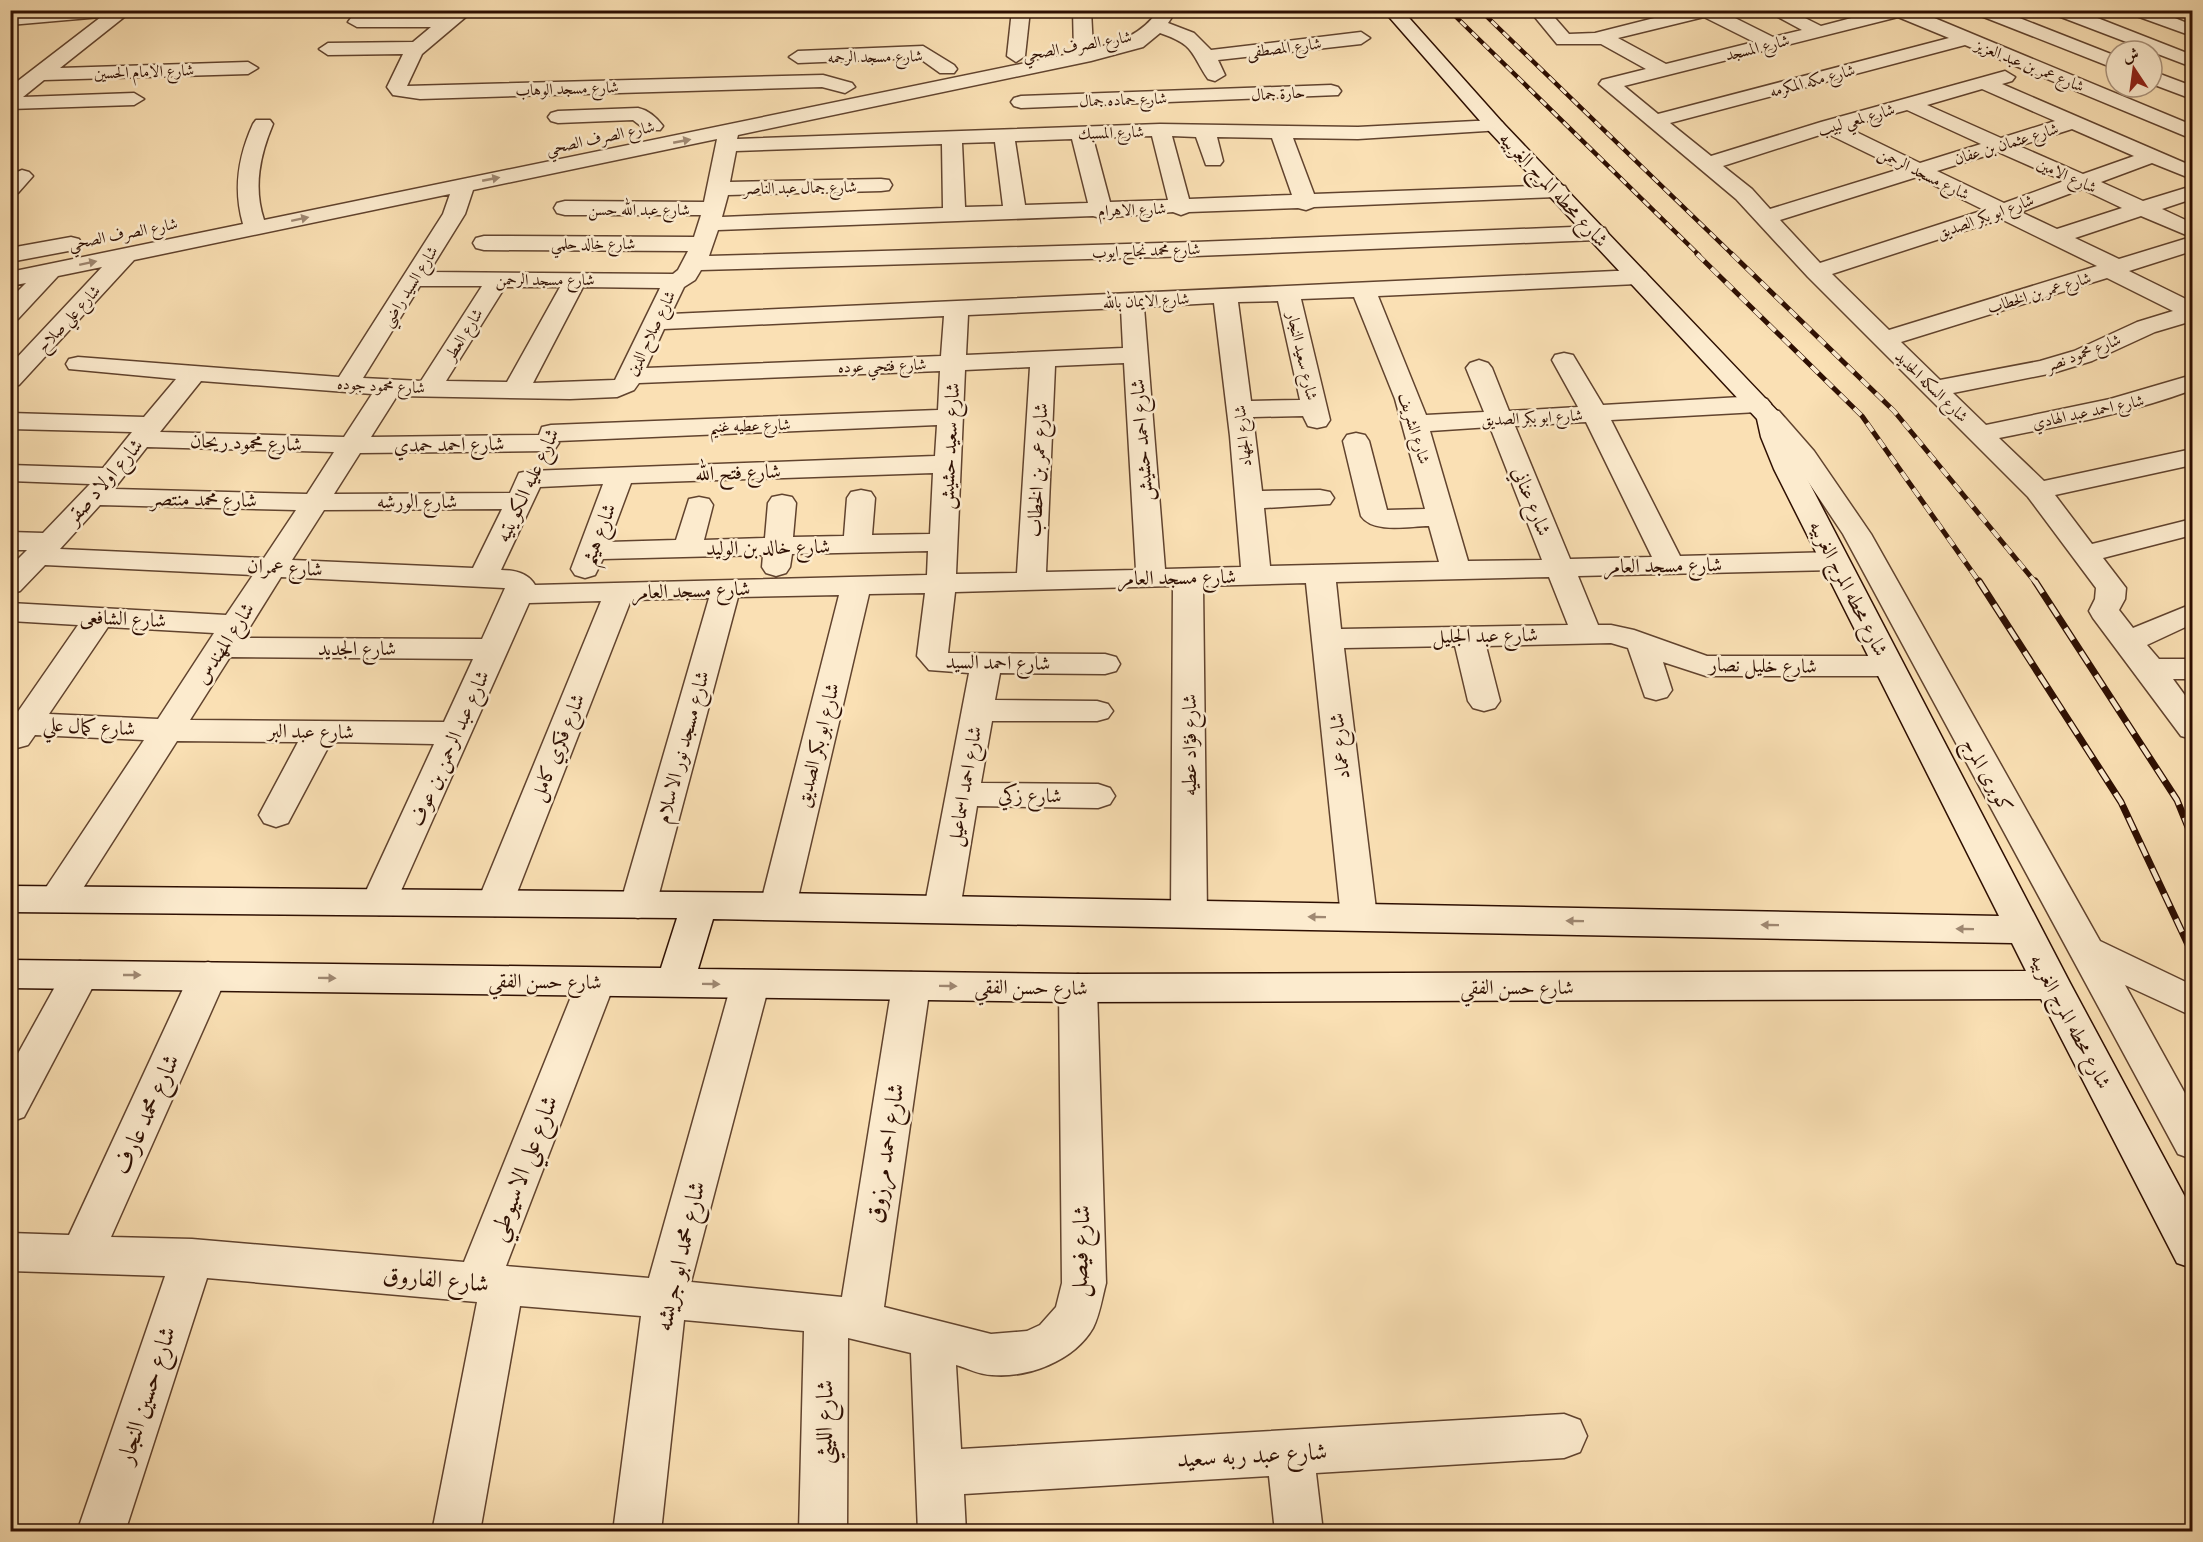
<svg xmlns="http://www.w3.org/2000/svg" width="2203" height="1542" viewBox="0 0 2203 1542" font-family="'IM FELL French Canon',Amiri,serif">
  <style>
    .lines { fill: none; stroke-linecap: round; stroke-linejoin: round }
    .street-casing { stroke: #61432e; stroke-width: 3 }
    .secondary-casing { stroke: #2e0f02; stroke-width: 3 }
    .street { fill: #fcebce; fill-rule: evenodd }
    .secondary { fill: #fcebce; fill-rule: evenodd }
    .rail-far2-casing { stroke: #2e0f02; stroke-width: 4.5 }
    .rail-far1-casing { stroke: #2e0f02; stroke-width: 5 }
    .rail-casing { stroke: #2e0f02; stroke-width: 7 }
    .rail-far2 { stroke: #fcebce; stroke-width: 3; stroke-dasharray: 8; stroke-linecap: butt }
    .rail-far1 { stroke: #fcebce; stroke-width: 4; stroke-dasharray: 10; stroke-linecap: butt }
    .rail { stroke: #fcebce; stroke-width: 4.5; stroke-dasharray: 14; stroke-linecap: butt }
    .oneway { fill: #9f8872 }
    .labels { text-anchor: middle; stroke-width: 5; stroke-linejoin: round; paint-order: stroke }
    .far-street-label { font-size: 16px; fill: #2e0f02; stroke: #fcebce }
    .street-label { font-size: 20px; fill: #2e0f02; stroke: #fcebce }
    .near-street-label { font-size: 24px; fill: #2e0f02; stroke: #fcebce }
  </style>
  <rect width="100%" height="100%" fill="#fae0b4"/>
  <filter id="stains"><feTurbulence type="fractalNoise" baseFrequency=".00333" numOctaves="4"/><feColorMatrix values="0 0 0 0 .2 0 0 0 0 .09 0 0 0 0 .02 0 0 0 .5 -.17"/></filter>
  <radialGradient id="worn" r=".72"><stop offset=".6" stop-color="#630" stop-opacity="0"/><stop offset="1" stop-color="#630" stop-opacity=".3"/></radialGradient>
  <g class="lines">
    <g class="street-casing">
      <g id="street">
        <polygon points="57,10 133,10 60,68 248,62 258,68 248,74 44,80 23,97 134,93 144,99 134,105 10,109 10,87 101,17 10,25 10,15"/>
        <polygon points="453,10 474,10 422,54 407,86 823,75 852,83 855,87 845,93 822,87 420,99 393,95 387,87 403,54 328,55 319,49 328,43 413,42 431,27 357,27 348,22 351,18 446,17"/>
        <polygon points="1012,10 1030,10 1025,56 1016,62 1007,56"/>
        <path d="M1073 10H1091L1093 49C1121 41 1141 35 1159 10H1177L1168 23 1194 33 1211 50 1361 32 1370 38 1361 44 1218 60 1225 75 1215 81 1208 79C1190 52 1195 45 1160 33L1143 47 1091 61 738 135 737 139 1160 124 1358 127 1495 120 1502 122 1505 126 1502 130 1358 139 1293 138 1314 194 1557 185 1565 186 1568 191 1565 196 1557 197 1314 207 1306 210 1298 208 1189 212 1181 215 1173 212 1101 218 1093 216 718 230 709 256 1195 242 1597 226 1605 228 1608 233 1605 238 1597 240 1195 256 701 270 695 280 684 287 671 314 1637 270 1645 272 1649 277 1645 282 1637 284 1378 296 1426 415 1484 412 1466 368 1470 363 1479 360 1488 363 1492 368 1509 411 1578 407 1552 360 1555 355 1564 353 1573 355 1603 405 1758 396 1767 399 1771 404 1767 409 1758 412 1611 420 1680 556 1835 552 1845 555 1849 561 1845 567 1835 570 1578 576 1598 625H1611L1634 630 1707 656H1889L1900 659 1904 666 1900 673 1889 676H1706L1663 662 1672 690 1667 697 1656 700 1645 697 1628 648 1611 643 1486 646 1500 701 1495 708 1484 711 1473 708 1468 701 1455 646 1344 648 1377 917 1372 926 1359 930 1346 926 1341 917 1306 583 1203 586 1207 914 1202 923 1189 927 1176 923 1171 914 1173 586 955 592 948 653 1105 654 1116 657 1120 664 1116 671 1105 674 1000 673 995 700 1097 701 1108 704 1113 711 1108 718 1097 721H992L981 783 1098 784 1110 788 1115 796 1110 804 1098 808 977 806 960 909 955 918 942 922 929 918 924 909 969 673 929 670 917 656 925 593 869 594 796 906 791 915 778 919 765 915 760 906 839 595 738 597 656 905 651 914 638 918 625 914 620 905 709 598 631 600 513 903 508 912 495 916 482 912 477 903 601 601 529 603 392 911 379 915 366 911 361 902 434 744 331 742 288 823 276 827 264 823 259 815 298 742 177 741 71 907 58 911 45 907 40 898 45 889 144 740 35 735 28 745 17 748 10 746V712L17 713 78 625 10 621V603L226 615 253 575 45 565 20 591 10 594V567L27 550H10V532L43 533 90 484 10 481V465L103 468 132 432 10 429V413L144 417 176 379 69 369 66 364 69 359 78 357 339 377 443 214 450 194 134 260 19 385 10 387V365L102 267 58 276 18 319 10 321V299L26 283 10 286V272L243 224C233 189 238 157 253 124L256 120H270L273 124C260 155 253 187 264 220L1074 53ZM1152 136 1168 200 1110 202 1093 138ZM1172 136 1196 137 1206 165H1220L1223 161 1217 137 1272 138 1292 195 1189 199ZM717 139 704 202 565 201 557 203 554 208 557 213 565 215H701L694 237 484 236 476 238 473 243 476 248 484 250 688 251 678 270 673 274 429 272 465 214 473 190ZM1072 139 1088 203 1025 205 1015 141ZM995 142 1003 206 965 207 962 143ZM942 144 943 208 722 217 728 195 881 191 889 190 892 185 889 180 881 179 730 182 736 151ZM420 286H482L421 381 363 378ZM505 287H560L507 382 446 381ZM583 287 660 288 615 380 533 383ZM1354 297 1395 399 1425 509 1387 510 1369 441 1365 435 1356 433 1347 435 1343 441 1361 516C1373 534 1410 526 1429 526L1439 562 1270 566 1264 508 1330 504 1334 498 1330 492 1320 490 1262 491 1253 417 1303 416 1308 426 1317 428 1326 426 1330 420 1301 299ZM1278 301 1300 400 1251 401 1238 302ZM1214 303 1230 436 1241 567 1165 569 1144 307ZM1121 308 1123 348 966 355 968 315ZM944 316 941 356 646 368 664 329ZM1124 363 1136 570 1046 572 1055 366ZM1030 367 1017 573 956 574 965 370ZM940 371 938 410 551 425 542 427 539 435 371 437 397 396 570 399 617 397 634 390 639 383ZM201 381 372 394 344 437 160 432ZM1586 422 1652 557 1570 559 1515 426ZM937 425 935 456 529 471 519 473 510 493 334 494 360 453 546 451 555 449 559 443 558 441ZM1490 427 1542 560 1468 561 1430 431ZM147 447 334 452 307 494 114 489ZM933 473 930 534 872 535 875 498 871 492 861 490 851 492 847 498 844 536 793 537 796 503 792 497 782 495 772 497 768 503 765 538 704 540 713 505 709 499 699 497 689 499 676 540 609 542 631 483ZM603 484 571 569 575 575 585 578 595 575 603 559 763 555 762 567 766 573 776 576 786 573 790 567 792 554 928 551 927 575 535 585C528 573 514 570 501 570L540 487ZM100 505 296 510 264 558 60 549ZM502 509 473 568 292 560 324 510ZM281 577 504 588H505L482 639 243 638ZM1549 577 1568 625 1341 629 1336 582ZM108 627 214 633 158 719 49 714ZM230 657 473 659 444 722 190 720Z"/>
        <path d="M1529 10H1548L1569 34 1595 33 1686 10H1719L1773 37 1802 30 1765 10H1789L1821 26 1882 10H1915L2192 125V138L2185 136 1965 45 1670 123 1711 156 1821 122 2005 71 2015 77 2012 81 2002 84 2192 166V179L2152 163 2101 182 2143 201 2192 186V199L2162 209 2192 223V251L2129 271 2192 302V321L2155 332 2092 361 2053 373 1953 393 1986 425 2110 399 2192 375V390C2130 413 2065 425 1999 438L2044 481 2192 449V465L2055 495 2092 544 2192 519V535L2103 558 2126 588 2125 599 2119 610 2133 628 2192 604V624L2147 645 2159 659H2192V679H2173L2192 705V739L2181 736 2093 618 2089 611 2095 599 2096 588 2028 497 1808 277 1736 199 1599 84 1602 80 1646 69 1601 44H1557ZM1704 17 1754 42 1666 64 1618 38ZM1898 17 1949 38 1658 114 1624 86ZM1982 89 2055 121 2001 138 1927 105ZM1907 110 1981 144 1920 163 1846 127ZM2072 129 2134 156 2083 174 2019 146ZM1826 133 1900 169 1770 209 1752 189 1723 166ZM1998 152 2064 181 2004 203 1937 171ZM1917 177 1984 210 1820 263 1780 220ZM2082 189 2122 208 2057 229 2021 212ZM2141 216 2191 237 2119 259 2075 238ZM2001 219 2097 266 1889 330 1832 274ZM2107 278 2173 311 2137 322 2074 351 2040 361 1940 380 1901 342Z"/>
        <polygon points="1973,10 1999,10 2116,56 2116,69 1976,14"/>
        <polygon points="2050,10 2077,10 2192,55 2192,67 2053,14"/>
        <polygon points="2128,10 2155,10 2192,25 2192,36 2131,14"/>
        <polygon points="923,46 954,65 957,69 954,73 940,73 919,58 798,63 789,57 798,51"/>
        <polygon points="2152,71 2192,86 2192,99 2152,84"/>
        <polygon points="1331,85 1338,87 1341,91 1338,95 1021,108 1014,106 1011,102 1014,98 1021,96"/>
        <path d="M638 108C648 110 657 118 663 126L660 130H646L633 120 558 123 551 121 548 117 551 113 558 111Z"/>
        <polygon points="22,170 29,172 33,176 18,193 10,194 10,175"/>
        <polygon points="71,237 79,239 82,244 79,249 10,262 10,248"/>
        <polygon points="1770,409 1779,411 1814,451 1871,534 2100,941 2192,985 2192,1016 2125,985 2192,1106 2192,1159 2178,1154 1843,534 1795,462 1757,417 1761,411"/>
        <polygon points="80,961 93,965 99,975 24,1117 10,1122 10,1068 67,965"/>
        <path d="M208 962 221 966 227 976 111 1237 192 1239 464 1262 577 982 583 972 596 968 609 972 615 982 506 1266 649 1278 731 985 737 975 750 971 763 975 769 985 691 1282 842 1297 892 986 898 976 911 972 924 976 930 986 884 1307 991 1334 1027 1331 1040 1325 1056 1307 1062 1283 1059 988 1065 978 1078 974 1091 978 1097 988 1106 1283C1102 1298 1100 1314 1093 1328 1074 1361 1028 1378 992 1375 980 1375 967 1368 956 1365L961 1449 1564 1414 1580 1420 1587 1436 1580 1452 1564 1458 1316 1473 1323 1532H1275L1269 1476 964 1494 966 1532H918L911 1353 848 1338 847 1532H799L804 1331 684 1320 661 1532H613L641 1316 520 1306 480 1532H432L477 1302 207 1278 125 1532H77L165 1276 10 1271V1233L69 1235 189 976 195 966Z"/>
      </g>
    </g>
    <g class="secondary-casing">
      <path id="secondary" d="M1383 10H1402L1502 122 1783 417 1787 437 1802 469 2070 983 2192 1210V1268L2177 1263 2041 999 1078 1002 10 988V960L661 968 677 918 10 912V886L778 893 1999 916 1774 469 1761 437 1757 419 1488 130ZM713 919 2012 943 2026 971 1078 974 698 969Z"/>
    </g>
    <use href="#street" class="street"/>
    <use href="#secondary" class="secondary"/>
    <g class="rail-far2-casing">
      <g id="rail-far2">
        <polyline points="1449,10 1699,255"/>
        <polyline points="1480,10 1733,255"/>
      </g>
    </g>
    <g class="rail-far1-casing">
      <g id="rail-far1">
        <polyline points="1697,254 1862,416 1980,583"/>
        <polyline points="1732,254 1894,411 2036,583"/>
      </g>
    </g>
    <g class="rail-casing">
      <g id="rail">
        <polyline points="1979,581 2121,802 2192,953"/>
        <polyline points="2035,581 2177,800 2192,837"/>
      </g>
    </g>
    <use href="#rail-far2" class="rail-far2"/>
    <use href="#rail-far1" class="rail-far1"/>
    <use href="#rail" class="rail"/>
  </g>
  <defs><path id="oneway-solid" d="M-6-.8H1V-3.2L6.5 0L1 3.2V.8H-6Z" transform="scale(1.5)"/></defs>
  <g class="oneway">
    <use href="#oneway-solid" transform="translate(682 141) rotate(-11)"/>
    <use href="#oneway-solid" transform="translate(491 179) rotate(-11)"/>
    <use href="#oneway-solid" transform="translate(300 219) rotate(-12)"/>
    <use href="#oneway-solid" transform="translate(88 263) rotate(-12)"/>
    <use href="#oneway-solid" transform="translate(1317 917) rotate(-179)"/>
    <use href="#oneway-solid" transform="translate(1575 921) rotate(-179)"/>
    <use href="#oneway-solid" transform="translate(1770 925) rotate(-179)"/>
    <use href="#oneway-solid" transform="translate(1965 929) rotate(-179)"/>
    <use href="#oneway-solid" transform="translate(132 975)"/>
    <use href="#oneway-solid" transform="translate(327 978) rotate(1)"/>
    <use href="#oneway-solid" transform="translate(711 984) rotate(1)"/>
    <use href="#oneway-solid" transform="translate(948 986) rotate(1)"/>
  </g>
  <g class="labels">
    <g class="far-street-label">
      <text transform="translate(1077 45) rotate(-10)" y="6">شارع الصرف الصحي</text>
      <text transform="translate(1284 47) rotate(-7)" y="6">شارع المصطفى</text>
      <text transform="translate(1757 47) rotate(-14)" y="6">شارع المسجد</text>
      <text transform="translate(875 56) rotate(-1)" y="6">شارع مسجد الرحمه</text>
      <text transform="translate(2030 65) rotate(22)" y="6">شارع عمر بن عبد العزيز</text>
      <text transform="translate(144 71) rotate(-2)" y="6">شارع الامام الحسين</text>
      <text transform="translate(1812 80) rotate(-15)" y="6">شارع مكه المكرمه</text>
      <text transform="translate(567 88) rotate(-2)" y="6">شارع مسجد الوهاب</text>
      <text transform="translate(1278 93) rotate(-3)" y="6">حارة جمال</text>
      <text transform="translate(1123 99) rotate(-2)" y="6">شارع حماده جمال</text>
      <text transform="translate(1856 119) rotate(-16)" y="6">شارع لمعي لبيب</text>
      <text transform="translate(1111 132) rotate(-2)" y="6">شارع المسبك</text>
      <text transform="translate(600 137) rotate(-12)" y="6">شارع الصرف الصحي</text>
      <text transform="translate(2006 143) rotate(-17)" y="6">شارع عثمان بن عفان</text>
      <text transform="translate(1924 173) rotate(26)" y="6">شارع مسجد الرحمن</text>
      <text transform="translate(2067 175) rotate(24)" y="6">شارع الامين</text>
      <text transform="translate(800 187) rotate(-1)" y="6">شارع جمال عبد الناصر</text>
      <text x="639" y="215">شارع عبد الله حسن</text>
      <text transform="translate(1132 209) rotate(-2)" y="6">شارع الاهرام</text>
      <text transform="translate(1985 216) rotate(-20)" y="6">شارع ابو بكر الصديق</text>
      <text transform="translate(123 233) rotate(-11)" y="6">شارع الصرف الصحي</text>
      <text x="593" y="249">شارع خالد حلمي</text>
      <text transform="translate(1146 250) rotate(-2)" y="6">شارع محمد نجاح ايوب</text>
      <text x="545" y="285">شارع مسجد الرحمن</text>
      <text transform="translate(409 286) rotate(-58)" y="6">شارع السيد راضي</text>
      <text transform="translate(2039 292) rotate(-17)" y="6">شارع عمر بن الخطاب</text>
      <text transform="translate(1146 300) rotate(-3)" y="6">شارع الايمان بالله</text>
      <text transform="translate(68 318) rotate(-47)" y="6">شارع علي صلاح</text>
      <text transform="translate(650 333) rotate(-64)" y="6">شارع صلاح الدين</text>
      <text transform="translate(463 334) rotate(-58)" y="6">شارع العطر</text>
      <text transform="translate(2083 352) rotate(-21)" y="6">شارع محمود نصر</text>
      <text transform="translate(1303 356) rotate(77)" y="6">شارع سعيد النجار</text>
      <text transform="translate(882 365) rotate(-2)" y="6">شارع فتحي عوده</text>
      <text transform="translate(381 385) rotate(3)" y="6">شارع محمود جوده</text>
      <text transform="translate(1932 386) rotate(44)" y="6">شارع السكه الحديد</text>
      <text transform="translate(2088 411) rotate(-12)" y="6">شارع احمد عبد الهادي</text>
      <text transform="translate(1532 417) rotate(-3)" y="6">شارع ابو بكر الصديق</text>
      <text transform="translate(750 425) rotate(-2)" y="6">شارع عطيه غنيم</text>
      <text transform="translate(1415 428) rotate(73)" y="6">شارع الشريف</text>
      <text transform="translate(1242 436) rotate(-96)" y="6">شارع الجهاد</text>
    </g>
    <g class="street-label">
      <text transform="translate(1554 189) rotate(47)" y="7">شارع محطه المرج الغربيه</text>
      <text transform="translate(1141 440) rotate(-94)" y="7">شارع احمد حشيش</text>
      <text transform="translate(246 442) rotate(2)" y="7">شارع محمود ريحان</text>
      <text transform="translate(449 444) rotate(-1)" y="7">شارع احمد حمدي</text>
      <text transform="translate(949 446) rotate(-87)" y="7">شارع سعيد حشيش</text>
      <text transform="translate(1037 470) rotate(-87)" y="7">شارع عمر بن الخطاب</text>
      <text transform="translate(738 472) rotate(-2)" y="7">شارع فتح الله</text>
      <text transform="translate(104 481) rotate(-49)" y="7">شارع اولاد صقر</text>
      <text transform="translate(527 485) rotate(-65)" y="7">شارع عليه الكويتيه</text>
      <text transform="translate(204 499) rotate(1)" y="7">شارع محمد منتصر</text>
      <text x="417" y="508">شارع الورشه</text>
      <text transform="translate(1532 501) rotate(68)" y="7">شارع عناني</text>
      <text transform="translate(598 534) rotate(-69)" y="7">شارع هيثم</text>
      <text transform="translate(768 547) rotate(-1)" y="7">شارع خالد بن الوليد</text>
      <text transform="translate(1663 565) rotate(-1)" y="7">شارع مسجد العامر</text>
      <text transform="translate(285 567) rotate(3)" y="7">شارع عمران</text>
      <text transform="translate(1177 577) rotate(-1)" y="7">شارع مسجد العامر</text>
      <text transform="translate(1849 588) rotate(63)" y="7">شارع محطه المرج الغربيه</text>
      <text transform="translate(691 590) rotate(-2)" y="7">شارع مسجد العامر</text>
      <text transform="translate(123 618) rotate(3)" y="7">شارع الشافعى</text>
      <text transform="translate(1485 635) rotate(-1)" y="7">شارع عبد الجليل</text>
      <text transform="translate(224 643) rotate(-57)" y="7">شارع المهندس</text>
      <text x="357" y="655">شارع الجديد</text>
      <text transform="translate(998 662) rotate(1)" y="7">شارع احمد السيد</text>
      <text transform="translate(1763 665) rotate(1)" y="7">شارع خليل نصار</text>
      <text transform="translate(89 726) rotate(3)" y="7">شارع كمال علي</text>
      <text transform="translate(311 731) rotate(1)" y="7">شارع عبد البر</text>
      <text transform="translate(817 745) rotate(-76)" y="7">شارع ابو بكر الصديق</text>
      <text transform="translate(1189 745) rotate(-90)" y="7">شارع فؤاد عطيه</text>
      <text transform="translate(1339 746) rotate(-96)" y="7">شارع عماد</text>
      <text transform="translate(557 747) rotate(-68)" y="7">شارع فكري كامل</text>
      <text transform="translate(682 747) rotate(-75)" y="7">شارع مسجد نور الاسلام</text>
      <text transform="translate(449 748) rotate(-66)" y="7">شارع عبد الرحمن بن عوف</text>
      <text transform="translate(1988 775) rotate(61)" y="7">كوبرى المرج</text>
      <text transform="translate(964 786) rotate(-80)" y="7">شارع احمد اسماعيل</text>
      <text transform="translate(1030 795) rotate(1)" y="7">شارع زكي</text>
      <text transform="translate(545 981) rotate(1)" y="7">شارع حسن الفقي</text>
      <text transform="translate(1031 987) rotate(1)" y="7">شارع حسن الفقي</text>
      <text x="1517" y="994">شارع حسن الفقي</text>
      <text transform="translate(2071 1021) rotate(62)" y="7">شارع محطه المرج الغربيه</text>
    </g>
    <g class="near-street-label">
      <text transform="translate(146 1114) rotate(-66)" y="8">شارع محمد عارف</text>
      <text transform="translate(885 1153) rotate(-81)" y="8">شارع احمد مرزوق</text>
      <text transform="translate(523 1168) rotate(-69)" y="8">شارع علي الاسيوطي</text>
      <text transform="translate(1080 1251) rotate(-88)" y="8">شارع فيصل</text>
      <text transform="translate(680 1256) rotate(-77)" y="8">شارع محمد ابو جريشه</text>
      <text transform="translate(436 1279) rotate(5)" y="8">شارع الفاروق</text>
      <text transform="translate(146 1395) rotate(-72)" y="8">شارع حسين النجار</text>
      <text transform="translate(824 1422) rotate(-89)" y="8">شارع الليثي</text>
      <text transform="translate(1252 1455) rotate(-3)" y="8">شارع عبد ربه سعيد</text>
    </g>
  </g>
  <rect width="2203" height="1542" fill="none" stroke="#fae0b4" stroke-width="36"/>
  <rect x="12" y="12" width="2179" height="1518" fill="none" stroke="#2e0f02" stroke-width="3"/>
  <rect x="18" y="18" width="2167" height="1506" fill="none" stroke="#2e0f02" stroke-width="1.5"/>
  <g transform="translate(2134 69) rotate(347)"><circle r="28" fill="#fcebce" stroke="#aa937c" stroke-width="1.5"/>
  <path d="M0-4.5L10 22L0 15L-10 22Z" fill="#8f2418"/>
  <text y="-9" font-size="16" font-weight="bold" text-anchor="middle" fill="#2e0f02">ش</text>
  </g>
  <rect width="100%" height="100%" filter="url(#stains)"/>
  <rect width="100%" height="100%" fill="url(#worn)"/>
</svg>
